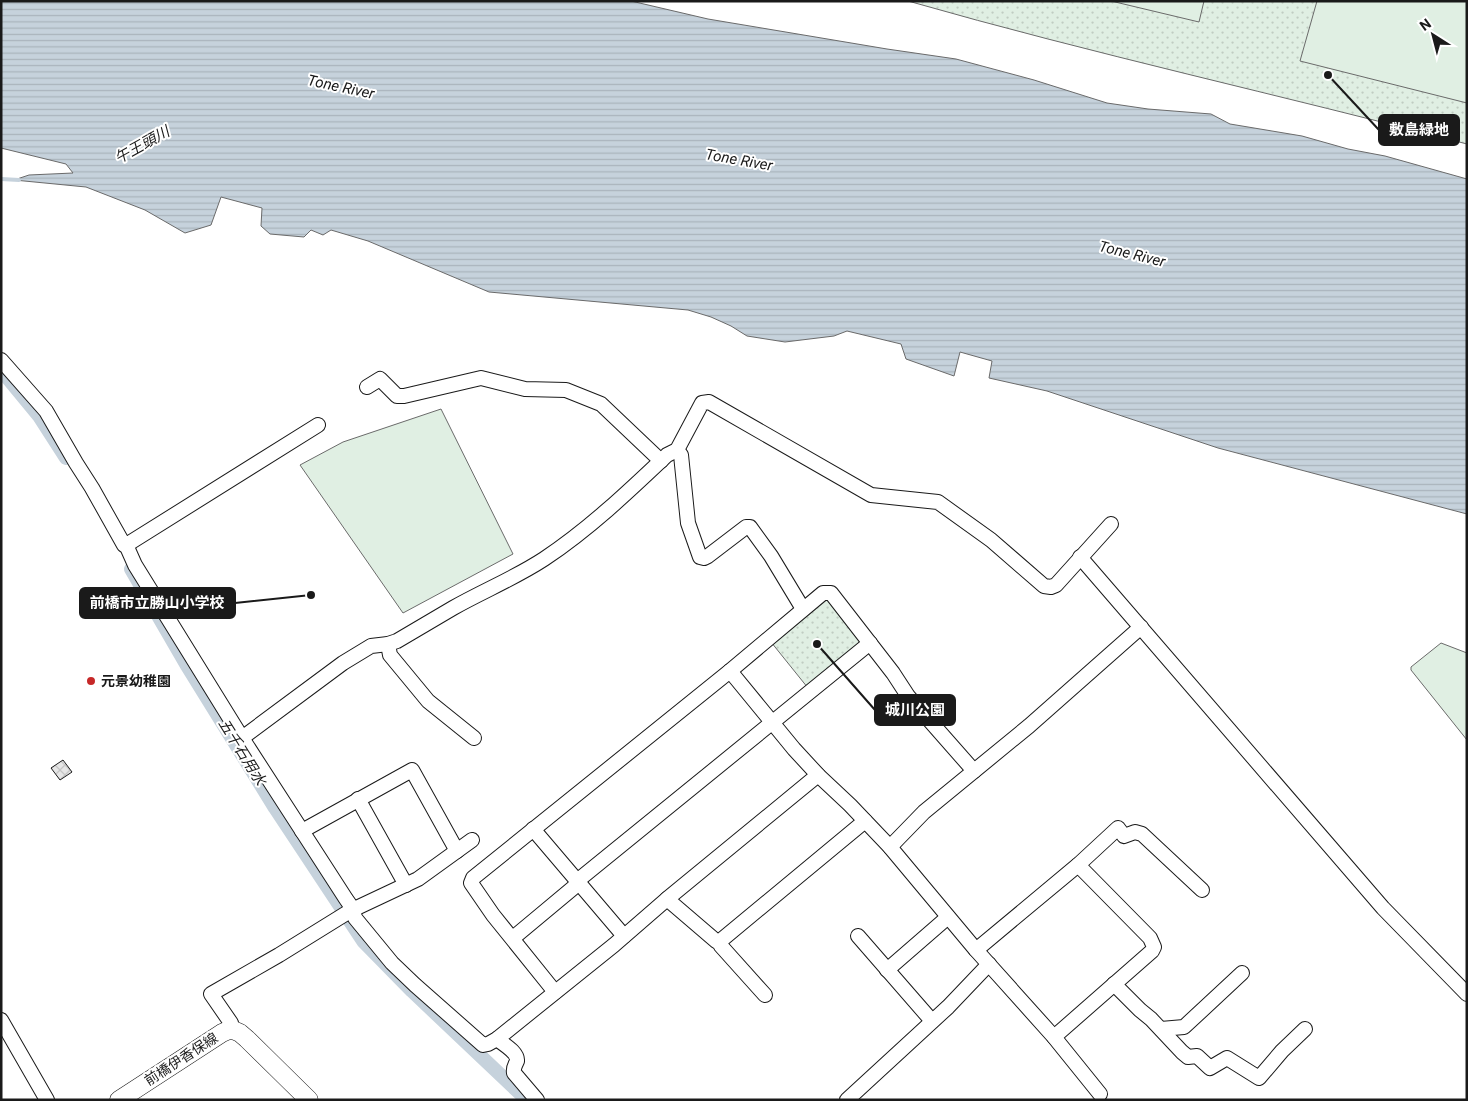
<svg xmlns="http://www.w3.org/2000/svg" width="1468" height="1101" viewBox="0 0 1468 1101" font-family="Roboto,'Noto Sans JP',sans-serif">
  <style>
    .park { fill: url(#park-dots); stroke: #6a6a6a }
    .garden { fill: #e0efe3; stroke: #6a6a6a }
    .water { fill: url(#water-rules); stroke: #6a6a6a }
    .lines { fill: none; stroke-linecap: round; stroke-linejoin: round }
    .stream { stroke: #c6d2dc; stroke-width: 4 }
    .canal { stroke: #c6d2dc; stroke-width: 14 }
    .building { fill: url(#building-cross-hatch); stroke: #1a1a1a }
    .minor-casing { stroke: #1a1a1a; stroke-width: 16 }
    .major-casing { stroke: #1a1a1a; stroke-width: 19 }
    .minor { stroke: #fff; stroke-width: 14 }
    .major { stroke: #fff; stroke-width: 18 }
    .poi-dot { fill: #c62828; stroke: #fff; stroke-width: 2 }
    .labels { text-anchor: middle; stroke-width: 4; stroke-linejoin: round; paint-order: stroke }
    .poi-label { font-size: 14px; font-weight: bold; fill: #1a1a1a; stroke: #fff; text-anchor: start }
    .street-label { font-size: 14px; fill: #1a1a1a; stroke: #fff }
    .water-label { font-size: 15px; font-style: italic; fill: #1a1a1a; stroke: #fff }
    .leader { fill: none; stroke: #1a1a1a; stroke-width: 2 }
    .callout-dot { fill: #1a1a1a; stroke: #fff; stroke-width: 2 }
    .callout { fill: #1a1a1a; stroke: #1a1a1a; stroke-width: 2 }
    .callout-label { font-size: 15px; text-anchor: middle; font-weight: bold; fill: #fff }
  </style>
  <defs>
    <pattern id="park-dots" width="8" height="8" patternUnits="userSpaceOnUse" patternTransform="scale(1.25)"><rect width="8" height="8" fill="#e0efe3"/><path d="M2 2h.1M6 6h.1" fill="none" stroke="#c0ccc2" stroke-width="1.8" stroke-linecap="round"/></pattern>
    <pattern id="water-rules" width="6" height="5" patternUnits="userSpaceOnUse" patternTransform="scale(1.25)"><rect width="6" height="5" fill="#c6d2dc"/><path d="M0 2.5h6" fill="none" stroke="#aab4bc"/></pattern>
    <pattern id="building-cross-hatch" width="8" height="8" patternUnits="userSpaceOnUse" patternTransform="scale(1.25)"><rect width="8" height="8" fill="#e6e6e6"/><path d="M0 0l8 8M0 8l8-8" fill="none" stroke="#c5c5c5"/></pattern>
  </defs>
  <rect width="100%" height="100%" fill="#fff"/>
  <g class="park">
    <path d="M908 1H1467V144C1281 95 1093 54 908 1Z"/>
    <polygon points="822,599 829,600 861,639 859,647 808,688 771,642"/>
  </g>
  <g class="garden">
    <polygon points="1111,1 1204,1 1199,22"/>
    <polygon points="1317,1 1467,1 1467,103 1300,61"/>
    <polygon points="441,409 513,554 403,613 300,465 343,442"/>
    <polygon points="1441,643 1467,653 1467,740 1411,670 1411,667"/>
  </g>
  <polygon class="water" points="1,1 631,1 708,19 887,49 956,59 1034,80 1107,103 1148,109 1211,114 1230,124 1302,136 1348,149 1385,156 1467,179 1467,514 1218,448 1047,391 989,378 992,361 960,352 954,376 906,359 901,344 847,331 834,336 785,342 747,336 731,326 711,317 688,310 489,292 368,241 331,230 323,235 311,230 304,237 270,234 261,226 262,208 221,197 211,225 185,233 145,210 86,187 14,180 29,175 73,173 66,164 1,148"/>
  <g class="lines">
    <polyline class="stream" points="1,179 19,180"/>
    <g class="canal">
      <polyline points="1,370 39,416 66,458"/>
      <polyline points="131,569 186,664 275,808 363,941 412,991 527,1100"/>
    </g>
  </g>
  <polygon class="building" points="63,760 72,772 60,780 51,768"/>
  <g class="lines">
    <g class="minor-casing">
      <g id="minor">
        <polyline points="1,360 46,411 76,463 92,488 124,545 127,547 135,565 242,738 346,899 353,909 355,918 392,963 415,985 483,1045 488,1044 497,1039 614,945 667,899 818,775"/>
        <polyline points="367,387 380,379 397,396 404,396 481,378 525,389 566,390 601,404 661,461"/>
        <polyline points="677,450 681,455 688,523 700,557 704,558 708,556 746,527 750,527 771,556 803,609"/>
        <polyline points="127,547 131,542 318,425"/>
        <polyline points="1080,557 1383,908 1467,994"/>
        <polyline points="388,644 390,655 428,701 474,738"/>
        <polyline points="730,671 794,749 818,775 850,805 890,847 976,950 1054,1037 1100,1094"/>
        <path d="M242 738 343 663 371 646 388 644 397 641C416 630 434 619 453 608 483 591 515 578 544 559 589 529 628 492 667 455L677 450 702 403 709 402 871 495 938 502 991 540 1044 586 1051 587 1056 585 1111 524"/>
        <polyline points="358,799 406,885"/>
        <polyline points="533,829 624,936"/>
        <polyline points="302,831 412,770 457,851"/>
        <polyline points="890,847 924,812 1029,726 1141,627"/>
        <polyline points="667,899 716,941 719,942 865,821"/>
        <polyline points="858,936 932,1021"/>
        <polyline points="513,938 573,888 582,877 870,643"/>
        <polyline points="719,942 721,946 765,995"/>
        <polyline points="976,950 1078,865 1118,828 1124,836 1135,832 1142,834 1202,890"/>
        <polyline points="887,970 948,917"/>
        <polyline points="1114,984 1140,1010 1151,1019 1182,1052 1188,1057 1197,1056 1210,1068 1227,1058 1259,1078 1282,1051 1305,1029"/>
        <polyline points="555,992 493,915 471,883 473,878 730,671 823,593 831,593 893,673 908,696 974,771"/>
        <polyline points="1,1020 47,1100"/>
        <polyline points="231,1029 231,1023 211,994 279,955 350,911 418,879 472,840"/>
        <polyline points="1161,1029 1184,1027 1242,973"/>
        <polyline points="1054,1037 1152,951 1154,947 1150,938 1078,865"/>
        <path d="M497 1039C503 1044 518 1052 517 1061 515 1066 513 1067 514 1073L537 1100"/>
        <polyline points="847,1100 948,1007 989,964"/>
      </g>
    </g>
    <g class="major-casing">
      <polyline id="major" points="119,1100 222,1033 231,1029 240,1033 247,1039 309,1100"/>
    </g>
    <use href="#minor" class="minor"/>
    <use href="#major" class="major"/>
  </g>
  <circle class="poi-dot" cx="91" cy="681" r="5"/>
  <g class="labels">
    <g class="poi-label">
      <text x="101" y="686">元景幼稚園</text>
    </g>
    <g class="street-label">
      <text transform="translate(181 1059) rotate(-33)" y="5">前橋伊香保線</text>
    </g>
    <g class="water-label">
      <text transform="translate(341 87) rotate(12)" y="5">Tone River</text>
      <text transform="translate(142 145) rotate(-29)" y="5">午王頭川</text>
      <text transform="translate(739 160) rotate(10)" y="5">Tone River</text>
      <text transform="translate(1132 254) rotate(14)" y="5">Tone River</text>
      <text transform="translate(242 752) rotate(58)" y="5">五千石用水</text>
    </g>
  </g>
  <path class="leader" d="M1328 75L1379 130M311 595L235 603M817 644L875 710"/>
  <g class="callout-dot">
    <circle cx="1328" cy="75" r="5"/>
    <circle cx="311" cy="595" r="5"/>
    <circle cx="817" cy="644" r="5"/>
  </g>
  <g class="callout">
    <rect x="1379" y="115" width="80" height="30" rx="5"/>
    <rect x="80" y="588" width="155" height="30" rx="5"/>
    <rect x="875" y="695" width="80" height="30" rx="5"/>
  </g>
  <g class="callout-label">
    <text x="1419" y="135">敷島緑地</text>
    <text x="157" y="608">前橋市立勝山小学校</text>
    <text x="915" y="715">城川公園</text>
  </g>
  <rect width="1468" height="1101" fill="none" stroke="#1a1a1a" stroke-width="5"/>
  <g transform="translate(1433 35) rotate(324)" stroke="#ffffff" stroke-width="4" paint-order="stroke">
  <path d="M0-4L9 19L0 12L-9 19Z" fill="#1a1a1a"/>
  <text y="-8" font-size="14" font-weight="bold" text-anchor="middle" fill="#1a1a1a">N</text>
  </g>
</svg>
